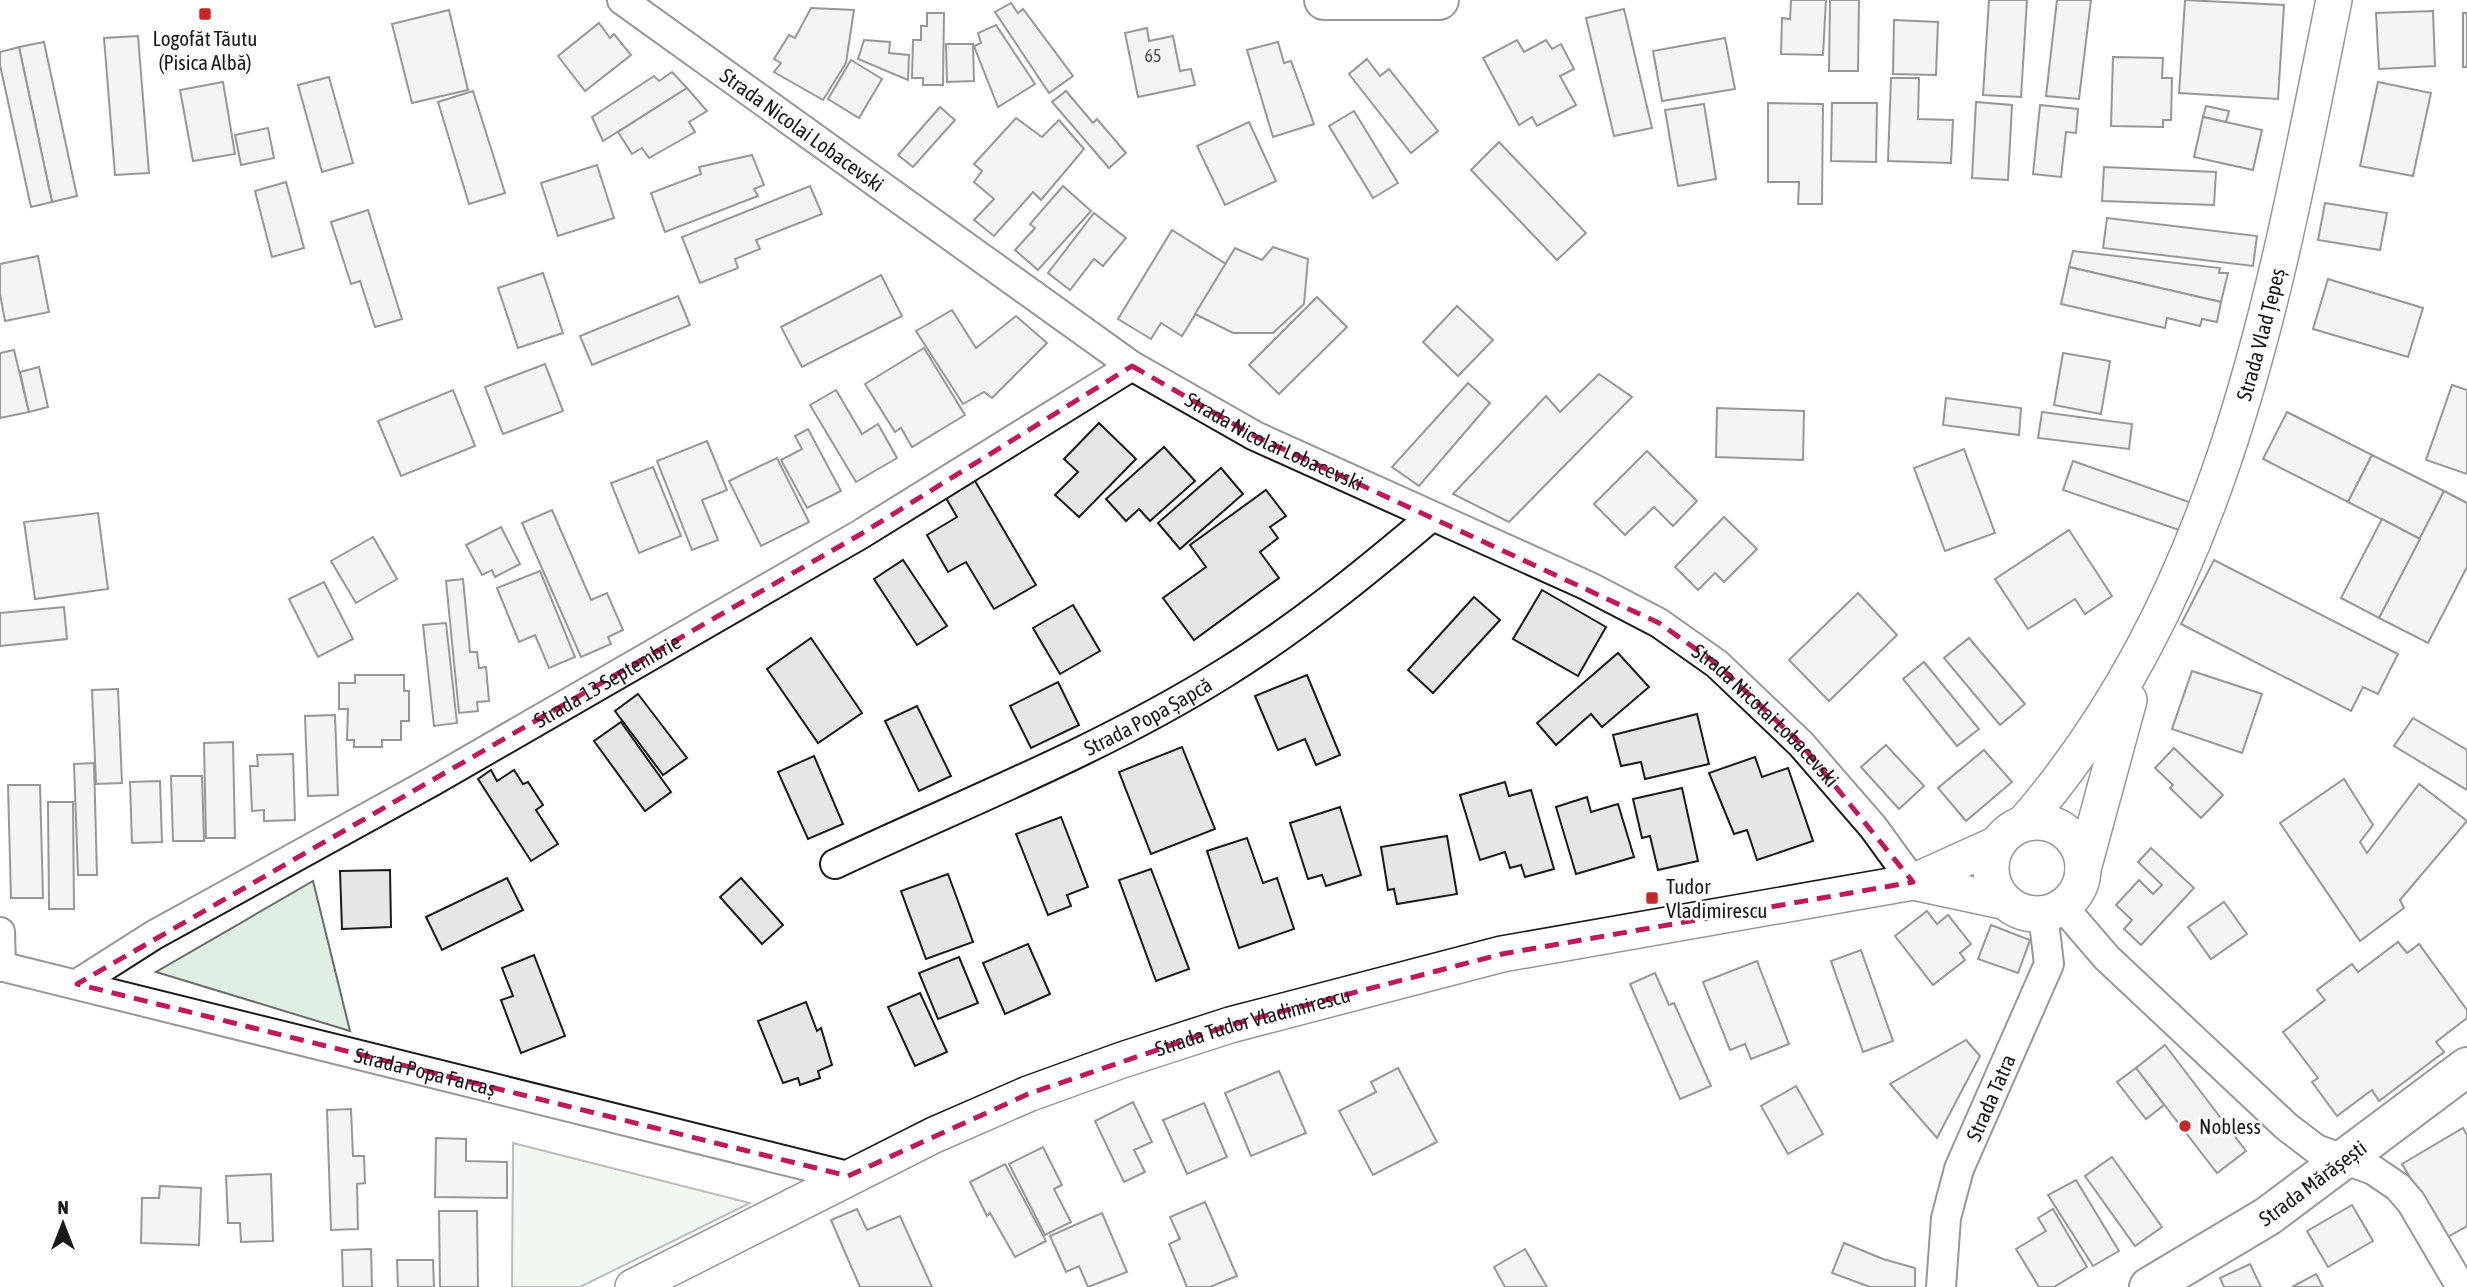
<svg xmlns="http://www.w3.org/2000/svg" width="2467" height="1287" viewBox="0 0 2467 1287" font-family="'Asap Condensed',sans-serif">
  <rect width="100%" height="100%" fill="#fff"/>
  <g fill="#e0efe3" stroke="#6a6a6a" stroke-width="2">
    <path d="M313 881 350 1031 156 972Z"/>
    <path d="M513 1143 750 1203 580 1287H512Z"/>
  </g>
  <g fill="#e6e6e6" stroke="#1a1a1a" stroke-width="2">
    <path d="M1791 0H1826L1823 55 1781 54 1782 18 1790 19Z"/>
    <path d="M1830 0H1859L1858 71H1829Z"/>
    <path d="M1989 0H2027L2021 97 1983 95Z"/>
    <path d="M2057 0H2091L2079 99 2046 96Z"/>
    <path d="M2185 0 2284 5 2278 99 2179 93Z"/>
    <path d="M1011 3 1018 13 1023 9 1073 76 1049 93 995 12Z"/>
    <path d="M811 8 854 10 846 63 823 100 774 72 781 63 774 59 789 35 795 38Z"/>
    <path d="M1624 9 1652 128 1614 136 1586 18Z"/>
    <path d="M449 10 468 90 412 103 392 24Z"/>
    <path d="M2433 11 2435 66 2379 69 2376 13Z"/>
    <path d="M927 13H944L943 85H923V78H912L913 40H921V26H927Z"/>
    <rect x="2463" y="13" width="4" height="54"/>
    <path d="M1894 20 1938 22 1936 75 1893 74Z"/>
    <path d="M599 23 610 38 614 34 631 55 585 91 558 56Z"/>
    <path d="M996 25 1035 84 998 107 974 46 981 43 978 33Z"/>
    <path d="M1147 28 1149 41 1173 36 1180 71 1191 69 1195 85 1138 97 1125 33Z"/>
    <path d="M138 36 149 173 115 175 104 38Z"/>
    <path d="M1725 38 1735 89 1662 101 1653 51Z"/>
    <path d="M864 40 890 42 889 53 909 55 908 80 858 59Z"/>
    <path d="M1517 40 1524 52 1546 40 1552 49 1561 44 1574 69 1560 76 1576 105 1537 126 1532 117 1519 125 1483 58Z"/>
    <path d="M44 42 77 196 52 202 19 47Z"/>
    <path d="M1278 42 1284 63 1291 61 1314 124 1273 137 1247 50Z"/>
    <path d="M946 44H973L974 81 947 82Z"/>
    <path d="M19 47 52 202 31 207 0 65V52Z"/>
    <path d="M2113 57 2163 58 2162 78H2172L2171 120H2163V127L2111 126Z"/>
    <path d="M1367 59 1380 76 1389 69 1438 131 1411 153 1349 74Z"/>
    <path d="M851 60 882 79 859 118 828 99Z"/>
    <path d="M672 72 687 88 603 141 592 117 654 76 659 81Z"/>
    <path d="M329 77 353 163 322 172 298 85Z"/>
    <path d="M1891 78H1919L1918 119 1953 120 1951 163 1888 161Z"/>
    <path d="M223 82 235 154 193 161 180 90Z"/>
    <path d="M2378 82 2431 93 2413 176 2360 166Z"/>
    <path d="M687 88 707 111 689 122 695 132 649 158 642 148 632 154 618 132Z"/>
    <path d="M473 91 505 193 469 204 438 102Z"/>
    <path d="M1066 91 1093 123 1097 119 1126 153 1109 168 1052 102Z"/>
    <path d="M1976 102 2012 105 2008 180 1972 178Z"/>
    <path d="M1768 103 1823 104 1822 204H1798L1799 182H1768Z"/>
    <path d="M1832 103H1877L1876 162 1831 161Z"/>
    <path d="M1704 104 1716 179 1678 186 1665 110Z"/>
    <path d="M2040 105 2078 109 2076 133 2066 132 2061 177 2033 174Z"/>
    <path d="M2206 106 2229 111 2226 122 2203 117Z"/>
    <path d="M940 107 955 120 913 167 898 155Z"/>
    <path d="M1354 111 1398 183 1373 198 1329 126Z"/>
    <path d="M2203 117 2262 130 2253 170 2194 157Z"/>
    <path d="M1016 118 1042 137 1059 120 1084 149 1041 200 1033 192 994 236 974 220 994 199 974 182 982 171 974 164Z"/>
    <path d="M1249 122 1276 181 1225 205 1197 146Z"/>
    <path d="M268 128 274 158 241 165 235 135Z"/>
    <path d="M1499 142 1586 233 1557 260 1471 170Z"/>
    <path d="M752 155 764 185 754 189 758 196 665 232 651 193 701 174 699 167Z"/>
    <path d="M597 165 614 218 558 236 541 183Z"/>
    <path d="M2104 167 2216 172 2214 205 2102 201Z"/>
    <path d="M286 182 304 248 272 257 255 191Z"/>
    <path d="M810 186 822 214 756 240 760 249 735 259 738 268 700 283 682 237Z"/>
    <path d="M1063 186 1091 211 1038 270 1015 250 1035 228 1030 224Z"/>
    <path d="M2325 203 2387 213 2380 250 2318 240Z"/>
    <path d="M368 210 402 319 375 327 360 281 351 284 331 222Z"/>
    <path d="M1094 213 1126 238 1103 266 1094 259 1070 290 1048 273Z"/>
    <path d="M2107 218 2257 236 2253 266 2103 248Z"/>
    <path d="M1172 230 1226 264 1182 336 1161 323 1151 339 1118 319Z"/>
    <path d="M1273 247 1308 259 1304 304 1273 333H1233L1195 314 1235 248 1262 260Z"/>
    <path d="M2073 251 2220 268 2219 273H2228L2221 302 2069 267Z"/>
    <path d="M38 256 49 312 5 321 0 294V264Z"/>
    <path d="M2069 267 2221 302 2217 322 2202 319 2200 326 2167 318 2165 328 2061 304Z"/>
    <path d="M543 273 563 333 518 348 498 288Z"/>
    <path d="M881 275 902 316 802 367 781 327Z"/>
    <path d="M2328 279 2423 308 2408 357 2313 329Z"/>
    <path d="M678 296 690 325 592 365 580 336Z"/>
    <path d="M1317 297 1347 327 1279 394 1249 365Z"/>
    <path d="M1457 306 1493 340 1458 376 1423 342Z"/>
    <path d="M952 310 976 348 1016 316 1047 343 992 398 984 392 963 404 916 331Z"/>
    <path d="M924 348 965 415 912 447 901 428 895 432 865 384Z"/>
    <path d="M14 350 29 412 0 418V353Z"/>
    <path d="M2063 353 2110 361 2101 414 2054 405Z"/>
    <path d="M545 364 563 411 503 434 485 387Z"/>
    <path d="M39 367 48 407 29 412 20 372Z"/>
    <path d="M1599 374 1632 397 1509 522 1453 494 1546 396 1560 412Z"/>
    <path d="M1468 383 1490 403 1419 486 1392 467Z"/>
    <path d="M2452 385 2467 390V474L2426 460Z"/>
    <path d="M453 390 475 446 401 476 378 421Z"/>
    <path d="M836 390 862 434 878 424 897 458 856 482 810 405Z"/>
    <path d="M1946 398 2021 408 2019 435 1943 425Z"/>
    <path d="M1717 408 1804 411 1803 460 1716 457Z"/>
    <path d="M2042 412 2132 424 2129 449 2038 438Z"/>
    <path d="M2287 412 2372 455 2348 502 2263 459Z"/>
    <path d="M1099 423 1136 459 1079 517 1055 495 1078 472 1064 459Z"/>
    <path d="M808 429 841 491 807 508 781 460 802 449 795 436Z"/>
    <path d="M707 441 727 490 702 500 718 540 692 550 657 461Z"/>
    <path d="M1164 447 1195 481 1150 521 1139 509 1126 521 1106 499Z"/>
    <path d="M1964 449 1995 533 1945 551 1914 468Z"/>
    <path d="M1647 451 1697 501 1673 526 1654 507 1625 535 1594 504Z"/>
    <path d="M2372 455 2444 491 2420 539 2348 502Z"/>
    <path d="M777 458 809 522 761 546 729 481Z"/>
    <path d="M2073 461 2192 503 2182 531 2063 490Z"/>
    <path d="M653 467 681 536 639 553 611 483Z"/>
    <path d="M1221 468 1243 494 1180 549 1158 523Z"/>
    <path d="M975 481 1036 585 994 609 966 562 948 572 927 535 957 517 946 498Z"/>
    <path d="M1266 490 1286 516 1270 527 1278 538 1260 552 1279 578 1194 640 1163 598 1206 567 1190 545Z"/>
    <path d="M2444 491 2467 503V567L2428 643 2379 618Z"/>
    <path d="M552 510 591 600 607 593 623 630 608 637 611 644 581 657 522 523Z"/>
    <path d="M98 513 108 589 35 599 24 522Z"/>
    <path d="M1724 517 1757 549 1724 582 1715 573 1698 590 1675 567Z"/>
    <path d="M2382 519 2420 539 2379 618 2341 598Z"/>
    <path d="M501 527 520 564 495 577 492 570 482 575 466 545Z"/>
    <path d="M2069 530 2112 596 2085 614 2075 599 2028 629 1995 579Z"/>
    <path d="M373 537 397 579 356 603 331 561Z"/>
    <path d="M903 560 947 626 917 645 874 579Z"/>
    <path d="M2214 560 2398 654 2378 694 2363 687 2351 711 2181 624Z"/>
    <path d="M540 571 575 657 549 668 535 635 519 642 497 588Z"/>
    <path d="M463 579 470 652H477L479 668 486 667 489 701 477 702 478 711 459 713 446 581Z"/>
    <path d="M324 582 353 639 318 657 289 599Z"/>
    <path d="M1542 590 1606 627 1578 676 1513 639Z"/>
    <path d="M1858 593 1897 635 1829 701 1789 660Z"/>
    <path d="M1474 597 1500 620 1433 693 1408 670Z"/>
    <path d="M1073 605 1100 651 1060 674 1033 628Z"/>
    <path d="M64 607 67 639 0 646V613Z"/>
    <path d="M446 623 457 723 434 726 423 625Z"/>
    <path d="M811 638 862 713 818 743 767 669Z"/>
    <path d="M1969 638 2025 704 2000 725 1944 658Z"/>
    <path d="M1618 653 1649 687 1602 727 1591 714 1556 745 1537 723Z"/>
    <path d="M1924 662 1979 729 1957 746 1903 679Z"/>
    <path d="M2192 671 2262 694 2242 753 2172 729Z"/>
    <path d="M355 675H404V691H409V721H401V740H382V747H354V740H347L348 709H339V683H355Z"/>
    <path d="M1307 675 1340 755 1316 765 1305 739 1278 750 1255 696Z"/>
    <path d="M1058 682 1079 725 1031 748 1010 706Z"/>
    <path d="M118 689 122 783 96 784 92 690Z"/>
    <path d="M638 694 687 758 663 775 615 711Z"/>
    <path d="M917 706 951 776 919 791 885 721Z"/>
    <path d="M1697 714 1709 764 1645 779 1641 762 1621 766 1613 735Z"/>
    <path d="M335 715 338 795 308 796 305 716Z"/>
    <path d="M2413 718 2467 750V790L2394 746Z"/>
    <path d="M621 722 671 792 645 811 594 741Z"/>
    <path d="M233 742 235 838H206L204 743Z"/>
    <path d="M1886 745 1924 786 1899 809 1861 767Z"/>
    <path d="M1182 747 1215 829 1151 854 1119 772Z"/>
    <path d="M2174 748 2223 795 2201 818 2170 788 2173 785 2155 768Z"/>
    <path d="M1984 750 2012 782 1966 821 1938 788Z"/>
    <path d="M293 754 295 820 264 821V810L252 811 250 766H258L257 755Z"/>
    <path d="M814 756 843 824 808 839 778 772Z"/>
    <path d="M1755 757 1762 777 1788 768 1813 841 1757 860 1747 830 1734 834 1709 773Z"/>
    <path d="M94 763 97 875H78L74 764Z"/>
    <path d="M491 770 497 781 514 770 523 784 528 782 543 805 536 810 558 844 531 861 478 779Z"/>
    <path d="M171 776H202L204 841H173Z"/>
    <path d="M2344 779 2373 825 2360 842 2367 853 2419 784 2467 821 2400 900 2404 908 2360 941 2280 823Z"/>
    <path d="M160 781 162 842 132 843 130 782Z"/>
    <path d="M1505 782 1509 796 1531 790 1554 869 1525 877 1521 865 1510 868 1505 852 1480 860 1460 795Z"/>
    <path d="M8 785H40L43 898H11Z"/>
    <path d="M1682 788 1698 861 1658 870 1650 836 1642 838 1633 799Z"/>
    <path d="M1587 797 1591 812 1618 804 1634 857 1576 874 1556 807Z"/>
    <path d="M48 802H73L74 909H49Z"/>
    <path d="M1340 807 1361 875 1326 886 1322 875 1308 879 1290 823Z"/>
    <path d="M1061 817 1088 887 1067 895 1071 906 1048 915 1016 834Z"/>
    <path d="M1447 836 1457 894 1397 904 1394 889 1388 890 1381 847Z"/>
    <path d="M1247 838 1263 883 1277 878 1294 929 1239 948 1207 851Z"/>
    <path d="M2151 848 2194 888 2141 945 2124 929 2132 920 2116 905 2139 880 2153 894 2162 885 2138 862Z"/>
    <path d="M1151 869 1189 969 1156 981 1119 880Z"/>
    <path d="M390 870 391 927 342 929 340 871Z"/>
    <path d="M948 874 973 942 926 959 901 891Z"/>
    <path d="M507 878 523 910 442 950 426 917Z"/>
    <path d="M741 878 783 925 762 944 720 897Z"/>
    <path d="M2224 902 2247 934 2211 959 2188 927Z"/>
    <path d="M1927 911 1937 924 1948 915 1971 944 1960 953 1965 960 1933 985 1895 936Z"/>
    <path d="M1991 925 2030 940 2018 973 1978 959Z"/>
    <path d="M2398 942 2407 953 2419 944 2467 1010V1018L2436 1042 2444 1052 2379 1101 2372 1090 2337 1116 2312 1082 2318 1078 2283 1032 2325 1000 2317 990 2352 964 2358 972Z"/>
    <path d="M1028 944 1050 994 1005 1014 983 963Z"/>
    <path d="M1861 950 1893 1041 1863 1052 1831 961Z"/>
    <path d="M534 955 565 1036 521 1053 501 1000 513 996 502 968Z"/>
    <path d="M959 957 978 1003 938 1019 919 973Z"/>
    <path d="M1757 961 1789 1044 1751 1059 1745 1044 1730 1050 1703 982Z"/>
    <path d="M1655 973 1669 1005 1674 1003 1711 1086 1680 1099 1630 984Z"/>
    <path d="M920 993 947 1052 915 1066 888 1007Z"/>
    <path d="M806 1002 817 1031 821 1028 832 1065 818 1071 820 1078 800 1085 798 1078 783 1083 758 1021Z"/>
    <path d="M1966 1040 1980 1056 1937 1138 1890 1084Z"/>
    <path d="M2165 1045 2246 1151 2217 1173 2136 1068Z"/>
    <path d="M1398 1068 1437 1142 1373 1175 1339 1111 1376 1092 1371 1082Z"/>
    <path d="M2136 1068 2164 1105 2146 1119 2117 1082Z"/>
    <path d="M1279 1071 1306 1133 1251 1156 1225 1093Z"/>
    <path d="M1796 1086 1823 1134 1788 1154 1761 1106Z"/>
    <path d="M1133 1102 1152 1142 1134 1150 1145 1172 1124 1182 1095 1121Z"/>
    <path d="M1204 1103 1227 1157 1187 1174 1163 1120Z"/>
    <path d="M351 1109 353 1156H364L365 1183 357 1184 358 1229 331 1230 327 1110Z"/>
    <path d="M2463 1128 2467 1135V1226L2446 1238 2402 1164Z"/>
    <path d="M436 1138 466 1139V1161L507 1162V1198L435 1197Z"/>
    <path d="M1043 1147 1062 1185 1054 1189 1071 1222 1045 1235 1009 1164Z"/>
    <path d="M2112 1157 2162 1227 2135 1246 2085 1176Z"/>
    <path d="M1005 1164 1046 1241 1015 1257 990 1213 987 1216 970 1182Z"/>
    <path d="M271 1174 273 1241 241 1242 240 1223H228L226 1176Z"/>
    <path d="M2076 1180 2119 1251 2093 1266 2048 1195Z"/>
    <path d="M160 1186 201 1188 199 1245 141 1243 142 1198H159Z"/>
    <path d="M1205 1202 1237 1276 1210 1287H1187L1169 1244 1180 1239 1170 1217Z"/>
    <path d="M2352 1205 2373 1241 2328 1267 2307 1231Z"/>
    <path d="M857 1209 867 1230 900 1216 932 1287H860L831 1220Z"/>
    <path d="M2053 1209 2087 1267 2054 1287H2039L2016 1249 2046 1231 2038 1218Z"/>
    <path d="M439 1211H477L478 1287H440Z"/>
    <path d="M1102 1213 1127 1272 1088 1287 1079 1266 1066 1272 1050 1236Z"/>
    <path d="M1844 1243 1883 1259 1915 1268V1287H1870L1832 1273Z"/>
    <path d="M371 1249 372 1287H343L342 1250Z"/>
    <path d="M1525 1249 1547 1287H1505L1494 1267Z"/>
    <path d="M397 1260H433L434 1287H398Z"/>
    <path d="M2250 1264 2261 1287H2224L2220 1278Z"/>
    <path d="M2316 1274 2323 1287H2292Z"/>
  </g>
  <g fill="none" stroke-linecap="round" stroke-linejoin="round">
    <defs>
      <g id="minor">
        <path id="s1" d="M622 0 1132 366 1255 436 1588 586 1659 623 1717 664 1801 744 1873 827 1913 882"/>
        <path id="s2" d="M835 864C965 803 1101 750 1223 674 1296 629 1365 573 1431 517"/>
        <path d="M2063 907 2107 958 2287 1127 2316 1149 2373 1170 2398 1187 2411 1202 2461 1287"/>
        <path d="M0 932 1 967"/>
        <path id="s3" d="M0 966 848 1176"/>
        <path id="s4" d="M77 984 154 935 433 781 861 534 1132 366"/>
        <path id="s5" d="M1941 1287 1946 1218 1959 1169 2049 964 2043 914"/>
      </g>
      <g id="tertiary">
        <circle cx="2037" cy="868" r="46"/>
        <path id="s6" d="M2024 823C2225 591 2275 291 2334 0"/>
        <path d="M2083 869 2129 700"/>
        <path d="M1913 882 2006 902"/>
        <path id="s7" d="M633 1287 934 1135 1028 1094 1122 1060 1230 1025 1502 954 1913 882 1997 844"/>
      </g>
      <g id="secondary">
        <path d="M1324 0H1439"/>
        <path id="s8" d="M2149 1287 2268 1216 2467 1067"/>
      </g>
    </defs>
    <use href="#minor" stroke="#1a1a1a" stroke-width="32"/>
    <use href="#tertiary" stroke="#1a1a1a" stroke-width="38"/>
    <use href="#secondary" stroke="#1a1a1a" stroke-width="42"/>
    <use href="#minor" stroke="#fff" stroke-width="28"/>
    <use href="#tertiary" stroke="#fff" stroke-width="35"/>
    <use href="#secondary" stroke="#fff" stroke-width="38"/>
  </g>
  <path d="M0 0H2467V1287H0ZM1132 366 1255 436 1659 623 1717 664 1801 744 1913 882 1502 954 1230 1025 1028 1094 848 1176 77 984 861 534Z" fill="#fff" fill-opacity=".55" fill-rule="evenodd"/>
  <path fill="none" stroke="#c2185b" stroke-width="5" stroke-dasharray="14 9" stroke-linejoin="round" d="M1132 366 1255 436 1659 623 1717 664 1801 744 1913 882 1502 954 1230 1025 1028 1094 848 1176 77 984 861 534Z"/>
  <g fill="#c62828" stroke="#fff" stroke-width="2.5">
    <rect x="198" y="7" width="14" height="14" rx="3.5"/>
    <rect x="1645" y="891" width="14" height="14" rx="3.5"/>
    <circle cx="2185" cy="1126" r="7"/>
  </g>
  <g text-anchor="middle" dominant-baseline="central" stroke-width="5" stroke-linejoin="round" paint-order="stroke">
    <g font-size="18" fill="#4d4d4d">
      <text x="1153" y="55">65</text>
    </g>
    <g font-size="21" fill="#1a1a1a" stroke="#fff" text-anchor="start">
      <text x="205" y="38" text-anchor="middle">Logofăt Tăutu<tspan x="205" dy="24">(Pisica Albă)</tspan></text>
      <text x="1666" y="886">Tudor<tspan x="1666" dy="24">Vladimirescu</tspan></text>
      <text x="2199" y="1126">Nobless</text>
    </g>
    <g font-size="21" fill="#1a1a1a" stroke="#fff">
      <text stroke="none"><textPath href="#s1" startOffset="222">Strada Nicolai Lobacevski</textPath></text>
      <text stroke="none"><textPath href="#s6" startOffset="548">Strada Vlad Țepeș</textPath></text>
      <text stroke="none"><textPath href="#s1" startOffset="789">Strada Nicolai Lobacevski</textPath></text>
      <text stroke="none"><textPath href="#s4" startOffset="611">Strada 13 Septembrie</textPath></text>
      <text stroke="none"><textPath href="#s2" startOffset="346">Strada Popa Șapcă</textPath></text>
      <text stroke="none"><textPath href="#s1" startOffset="1356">Strada Nicolai Lobacevski</textPath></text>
      <text stroke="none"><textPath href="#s7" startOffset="676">Strada Tudor Vladimirescu</textPath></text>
      <text stroke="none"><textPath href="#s3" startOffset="438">Strada Popa Farcaș</textPath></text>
      <text stroke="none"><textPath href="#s5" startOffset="198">Strada Tatra</textPath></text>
      <text stroke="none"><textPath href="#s8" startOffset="194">Strada Mărășești</textPath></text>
    </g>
  </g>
  <g transform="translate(63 1224)" stroke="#ffffff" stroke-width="5" paint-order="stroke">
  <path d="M0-5L12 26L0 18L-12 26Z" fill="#1a1a1a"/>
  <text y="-10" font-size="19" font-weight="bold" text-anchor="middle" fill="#1a1a1a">N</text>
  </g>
</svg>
